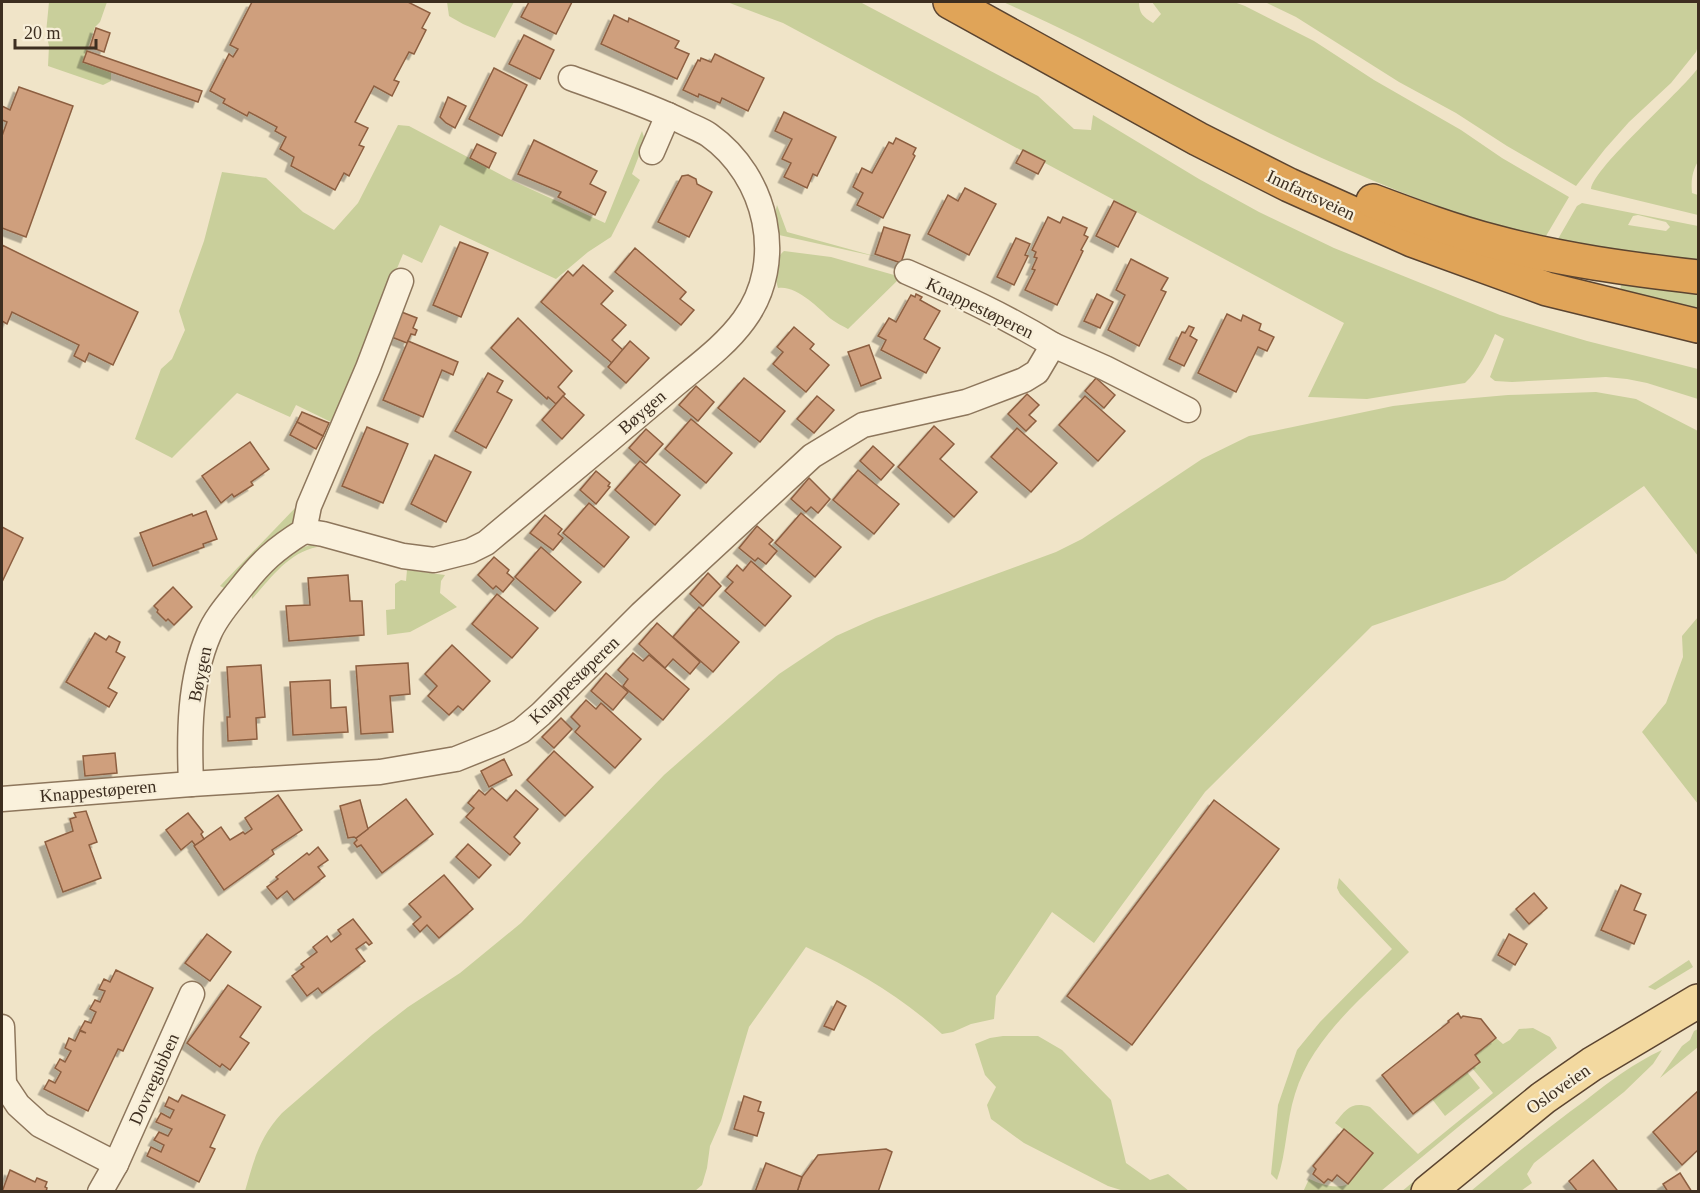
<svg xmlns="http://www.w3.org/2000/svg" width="1700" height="1193" viewBox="0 0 1700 1193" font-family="'Times New Roman',serif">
  <defs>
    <filter id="shadow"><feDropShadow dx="-5.5" dy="5.5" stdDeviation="0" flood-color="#0004"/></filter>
  </defs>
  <rect width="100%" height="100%" fill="#f0e4c8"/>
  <g fill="#c9cf9b" fill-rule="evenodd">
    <path d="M49 2H107L100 22 95 27 83 62 111 72V81L103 85 48 66 49 46 46 33Z"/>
    <path d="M447 2H514L495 38 463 24 449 16Z"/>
    <path d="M727 2H860L1038 96 1074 129 1091 130 1093 115 1199 179 1259 212 1334 248 1500 315 1587 341 1698 369V399L1647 383 1627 379 1606 377 1512 382 1495 381 1490 377 1504 339 1495 334C1487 352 1479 370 1465 383L1367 399 1308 397 1344 323 783 23Z"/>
    <path d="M1003 2H1139C1139 13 1143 17 1153 23L1161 14 1152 2H1234L1245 6 1314 41 1374 80 1461 130 1502 158 1569 197 1546 236C1524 231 1501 227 1479 220 1312 167 1162 73 1003 2Z"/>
    <path d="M1265 2H1698V46L1696 52 1671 83 1629 122 1605 149 1576 186 1507 146 1456 113 1399 82 1296 17Z"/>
    <path d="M1698 68V161C1692 173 1691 179 1692 193L1698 195V215L1591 189C1594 167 1680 93 1698 68Z"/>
    <path d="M398 125 409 126 513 181 605 223 642 131 645 140 632 174 640 180 611 237 588 252 556 279 440 225 422 263 403 254 381 307 339 421 331 422 296 405 290 417 237 393 172 458 135 439 161 369 172 359 185 330 179 311 204 241 222 172 266 178 303 212 334 230 358 203Z"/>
    <path d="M1582 203 1698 226V264L1600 249 1596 246 1558 239 1577 206ZM1638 215 1666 222 1670 227 1666 231 1628 225 1633 216Z"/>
    <path d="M777 205 787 232 878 257 779 235 773 221Z"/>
    <path d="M784 251 831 257 901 277 848 329C843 326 836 323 831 319 818 308 797 285 778 288 774 276 774 259 784 251Z"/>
    <path d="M1625 283 1698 287V312L1620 291 1621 285Z"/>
    <path d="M1596 392 1636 399 1698 431V556L1644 486 1505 580 1372 626 1205 792 1094 943 1052 912 996 996 994 1019 971 1024 953 1032 942 1034C902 997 856 970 806 947L749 1027 721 1121 710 1146 707 1168 702 1185 695 1191H245C254 1160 259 1138 282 1113L372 1035 408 1007 460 973 521 923 664 775 779 674 836 636 876 618 1056 552 1082 539 1202 459 1249 436 1393 406 1428 402 1508 395Z"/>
    <path d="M298 505 299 525 226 589 220 586Z"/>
    <path d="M311 545 317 547C288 553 271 578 252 599L251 590C264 573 290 549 311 545Z"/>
    <path d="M407 570 445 575 441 581 440 593 457 607 410 632 387 635 386 610 395 609V584L401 580 406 581Z"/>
    <path d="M1698 617V804L1642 732 1666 703 1683 657 1682 636Z"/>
    <path d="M1339 878 1409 952C1367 994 1313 1035 1295 1094 1286 1122 1287 1152 1277 1180L1271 1174 1278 1105 1297 1050 1320 1022 1392 949 1340 894 1337 888Z"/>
    <path d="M1689 960 1693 967 1655 990 1648 987Z"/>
    <path d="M1533 1028 1550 1037 1557 1048 1463 1123 1381 1191 1303 1192 1309 1179C1321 1184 1335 1190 1348 1184L1373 1153 1335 1123C1346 1109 1352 1101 1370 1107L1418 1154 1493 1093 1472 1068 1480 1062 1475 1055 1496 1038 1503 1044 1510 1040 1519 1029Z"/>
    <path d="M1698 1029V1047L1660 1078 1682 1046 1690 1040 1694 1031Z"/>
    <path d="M1003 1036H1038L1062 1050 1111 1100 1126 1163 1150 1180 1168 1174 1189 1191H1124L1108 1186 1024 1143 991 1119 987 1105 996 1087 985 1075 975 1044 990 1038Z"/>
    <path d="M1662 1050 1653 1064 1624 1092 1534 1163 1527 1174 1532 1183 1521 1191H1471C1508 1160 1546 1129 1586 1100 1610 1081 1634 1063 1662 1050Z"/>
    <path d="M1565 1061 1566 1064 1410 1191 1401 1192 1510 1101Z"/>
    <path d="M1467 1072 1480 1088 1445 1116 1432 1099Z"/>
  </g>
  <g fill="#cf9f7d" stroke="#8d5f41" stroke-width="1.5" filter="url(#shadow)">
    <path d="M252 2H408L430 13 422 28 426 30 414 54 409 52 394 80 399 82 392 96 374 86 355 122 368 128 359 145 364 147 349 176 344 173 335 190 291 166 294 157 280 149 286 137 275 131 277 127 249 112 247 116 223 103 225 99 210 91 229 54 233 57 238 49 230 45Z"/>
    <path d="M529 2H572L556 34 521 17Z"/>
    <path d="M614 15 628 22 629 18 679 41 675 48 689 54 677 79 601 44Z"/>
    <path d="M96 28 110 33 104 52 90 47Z"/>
    <path d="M524 35 554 50 540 79 509 64Z"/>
    <path d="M87 51 202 91 198 102 83 62Z"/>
    <path d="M715 54 764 78 748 111 722 98 720 103 699 94 698 97 683 90 698 60 700 61 701 58 711 62Z"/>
    <path d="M494 68 527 85 502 136 469 119Z"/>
    <path d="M19 87 73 106 26 237 2 228V136L7 122 2 120V106L10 110Z"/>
    <path d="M448 97 466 106 455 128 446 123 440 117Z"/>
    <path d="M784 112 836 137 817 176 813 174 807 188 784 177 791 163 782 159 792 139 775 131Z"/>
    <path d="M896 138 916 148 913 154 915 156 883 218 857 205 863 193 853 187 862 168 872 173 889 142 893 144Z"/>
    <path d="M534 140 597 171 590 184 606 192 595 215 558 197 561 192 518 174Z"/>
    <path d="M477 144 496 153 489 168 470 158Z"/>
    <path d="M1023 150 1045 161 1038 174 1016 163Z"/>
    <path d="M688 175 696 179 697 184 712 192 689 237 658 222 682 176Z"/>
    <path d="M965 188 996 204 969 255 928 234 948 195 958 201Z"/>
    <path d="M1114 201 1136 212 1118 247 1096 236Z"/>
    <path d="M1048 217 1060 223 1063 217 1087 228 1084 235 1088 237 1081 250 1083 251 1057 305 1025 290 1035 270 1032 269 1037 258 1034 257 1036 252 1032 250Z"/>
    <path d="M884 227 910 235 901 263 875 254Z"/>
    <path d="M1016 238 1030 244 1025 255 1028 256 1014 285 997 277Z"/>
    <path d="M460 242 488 253 461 317 433 305Z"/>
    <path d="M2 245 138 312 113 365 89 353 85 362 74 356 79 345 12 312 7 324 2 321Z"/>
    <path d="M635 248 686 292 680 299 694 310 681 325 615 272Z"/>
    <path d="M1131 259 1168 278 1161 290 1166 292 1139 346 1108 330 1125 295 1116 290Z"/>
    <path d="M583 265 613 291 601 304 626 325 612 340 623 350 612 363 541 302 568 271 573 276Z"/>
    <path d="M916 294 922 297 920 300 940 311 924 339 940 348 926 373 881 350 886 340 878 336 889 318 896 322 911 295 915 297Z"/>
    <path d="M1097 294 1113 302 1100 328 1084 321Z"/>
    <path d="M399 311 417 318 413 328 417 330 415 335 411 334 407 343 389 336Z"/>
    <path d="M1227 314 1241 321 1243 315 1261 324 1259 330 1274 337 1267 351 1258 347 1236 392 1198 373Z"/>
    <path d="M518 318 572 371 558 387 565 394 556 404 548 397 547 399 491 348Z"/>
    <path d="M1189 326 1194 328 1190 336 1197 340 1184 366 1169 359 1182 332 1185 333Z"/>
    <path d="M794 327 814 344 810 349 829 365 806 392 773 364 783 352 777 347Z"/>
    <path d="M408 341 458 362 453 375 442 370 423 417 383 400Z"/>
    <path d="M630 341 649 358 626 383 608 367Z"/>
    <path d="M869 345 881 378 861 386 848 352Z"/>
    <path d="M488 373 503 381 497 392 512 400 486 448 455 431Z"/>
    <path d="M744 378 785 411 760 442 718 408Z"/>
    <path d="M1096 378 1115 395 1104 408 1085 391Z"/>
    <path d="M696 386 714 402 698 421 679 405Z"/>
    <path d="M1027 394 1039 405 1029 415 1036 421 1026 431 1008 414Z"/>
    <path d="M563 396 584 415 562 439 542 420Z"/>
    <path d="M817 396 834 410 814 433 797 419Z"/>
    <path d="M1085 396 1125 431 1098 461 1059 425Z"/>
    <path d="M302 412 329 423 323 436 297 422Z"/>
    <path d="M691 419 732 453 706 483 665 449Z"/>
    <path d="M297 422 323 436 316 449 290 435Z"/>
    <path d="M934 426 954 444 940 459 977 492 954 517 898 467Z"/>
    <path d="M367 427 408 444 383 503 342 486Z"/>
    <path d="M1017 428 1057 463 1031 492 991 457Z"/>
    <path d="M646 429 663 444 646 463 629 448Z"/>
    <path d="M250 442 269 469 251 482 253 485 234 497 232 494 221 503 202 476Z"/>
    <path d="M873 446 894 465 881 480 860 461Z"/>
    <path d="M435 455 471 472 446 522 411 504Z"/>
    <path d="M640 461 680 495 655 525 615 490Z"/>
    <path d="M858 470 899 504 874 534 833 500Z"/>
    <path d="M596 471 610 483 608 486 610 487 596 504 580 490Z"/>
    <path d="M809 478 830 499 818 513 811 507 806 512 791 499Z"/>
    <path d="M589 503 629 537 604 567 563 533Z"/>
    <path d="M206 511 217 539 203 544 204 547 153 566 140 533 192 514 193 516Z"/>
    <path d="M801 513 841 547 815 577 775 543Z"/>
    <path d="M545 515 562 529 558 534 563 538 553 550 530 533Z"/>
    <path d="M757 526 773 540 769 544 777 551 766 564 758 558 755 561 739 548Z"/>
    <path d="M2 527 23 538 2 582Z"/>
    <path d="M541 547 581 582 555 611 515 577Z"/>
    <path d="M494 557 509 570 507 573 514 579 503 592 496 586 493 589 478 575Z"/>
    <path d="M751 561 791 596 765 626 725 591 733 582 727 577 737 565 743 571Z"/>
    <path d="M708 573 721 586 703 606 690 594Z"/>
    <path d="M348 575 350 601H362L364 635 289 641 286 606 310 605 308 578Z"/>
    <path d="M173 587 192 607 174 625 168 619 166 621 157 612 158 610 154 606Z"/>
    <path d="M497 594 538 628 512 658 472 624Z"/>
    <path d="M699 607 739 642 713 672 673 637Z"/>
    <path d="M657 623 700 662 690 674 673 659 665 668 639 644Z"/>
    <path d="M95 633 106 640 109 636 120 642 116 652 125 657 108 688 117 693 109 707 66 682Z"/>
    <path d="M452 645 490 681 463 710 458 706 449 715 428 696 437 686 425 674Z"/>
    <path d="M633 653 643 661 649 655 689 689 663 720 623 686 628 679 618 670Z"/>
    <path d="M408 663 410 694 390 696 393 732 361 734 356 666Z"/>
    <path d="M261 665 265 717 256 718 257 739 228 741 227 717H230L227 667Z"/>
    <path d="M606 673 628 692 613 710 591 691Z"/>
    <path d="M330 680 331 708 346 707 348 732 293 735 290 682Z"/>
    <path d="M586 700 596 709 601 703 641 739 615 768 575 732 580 726 571 717Z"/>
    <path d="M561 718 572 729 554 748 542 737Z"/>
    <path d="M554 751 593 787 565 816 527 780Z"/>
    <path d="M115 753 117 773 85 776 83 756Z"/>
    <path d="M504 759 512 775 489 787 481 771Z"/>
    <path d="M492 788 507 801 516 790 538 809 514 837 520 843 510 855 466 817 474 808 468 803 479 790 485 795Z"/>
    <path d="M278 795 302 830 272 850 274 854 224 890 194 846 221 827 230 840 243 832 245 834 252 829 245 818Z"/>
    <path d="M406 799 433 834 382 873 361 845 357 847 354 843 357 840 356 838Z"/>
    <path d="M360 800 368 829 356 838 354 837 348 838 340 806Z"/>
    <path d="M1214 800 1279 849 1132 1045 1067 996Z"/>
    <path d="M86 811 97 842 89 845 101 878 63 892 45 842 73 831 70 819 76 817 74 813Z"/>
    <path d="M188 813 203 832 201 834 204 839 195 845 192 841 181 850 166 830Z"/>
    <path d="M468 844 491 865 479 878 456 857Z"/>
    <path d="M318 847 328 860 318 867 325 876 294 900 287 891 277 899 267 887 278 879 276 877 307 853 309 855Z"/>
    <path d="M444 875 473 909 439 938 427 925 420 932 413 924 421 917 409 904Z"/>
    <path d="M1621 885 1641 894 1634 910 1646 915 1634 944 1601 930Z"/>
    <path d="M1534 893 1547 908 1529 924 1516 909Z"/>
    <path d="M353 919 372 943 369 945 366 942 356 949 365 961 322 993 318 988 307 996 292 976 304 967 301 964 317 952 313 947 327 936 331 942 341 934 338 930Z"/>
    <path d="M207 934 231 952 210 981 185 963Z"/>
    <path d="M1509 934 1527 944 1515 965 1498 955Z"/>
    <path d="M116 970 153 988 123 1051 118 1049 88 1111 44 1089 49 1080 55 1083 61 1072 55 1068 60 1059 65 1062 71 1051 65 1048 69 1038 75 1041 80 1031 86 1033 80 1030 85 1021 91 1023 96 1012 90 1009 95 1000 100 1002 105 991 99 989 104 979 110 982Z"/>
    <path d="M228 985 261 1007 240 1037 249 1043 230 1070 222 1064 220 1067 187 1043Z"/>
    <path d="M837 1001 846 1006 834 1030 824 1026Z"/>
    <path d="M1458 1013 1461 1018 1463 1016 1481 1019 1496 1038 1475 1055 1480 1062 1413 1114 1382 1075 1449 1022 1448 1021Z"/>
    <path d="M1698 1091V1150L1682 1165 1653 1132Z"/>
    <path d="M182 1095 225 1115 210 1147 215 1149 199 1182 147 1156 151 1147 161 1152 164 1145 154 1140 159 1132 168 1136 172 1129 156 1122 161 1113 170 1118 174 1110 165 1106 169 1097 178 1102Z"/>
    <path d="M744 1096 761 1102 758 1111 764 1113 757 1136 734 1129Z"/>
    <path d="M1344 1129 1373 1153 1348 1184 1337 1175 1332 1181 1328 1179 1324 1183 1313 1174 1316 1169 1313 1166Z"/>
    <path d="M886 1149 892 1152 878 1192H797L802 1177 818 1155Z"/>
    <path d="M1593 1160 1617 1190V1192H1578L1569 1181Z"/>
    <path d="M766 1163 802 1177 797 1192H755Z"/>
    <path d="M10 1170 35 1182 37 1178 47 1182 45 1187 47 1188 46 1192H2Z"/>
    <path d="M1680 1173 1692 1192H1668L1663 1184Z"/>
  </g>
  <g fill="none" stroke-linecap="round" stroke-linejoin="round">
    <defs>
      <g id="street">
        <path d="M652 152 668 115"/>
        <path d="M907 272C957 294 1006 316 1053 345"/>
        <path d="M304 531 323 534 403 556 434 560 470 551 486 543C546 493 605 444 664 394 691 370 723 349 744 320 787 262 767 176 709 135 702 130 693 127 685 123 649 105 609 92 571 78"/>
        <path d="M191 784C189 735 189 680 209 634 216 617 229 603 240 589 261 562 275 549 304 531L309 506 368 368 401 281"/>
        <path d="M2 799 191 784 380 772 456 759 501 741 521 731 541 714 641 614 812 456 863 425 966 402 1024 380 1037 372 1053 345 1105 368 1188 410"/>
        <path d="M2 1027 4 1084 2 1086"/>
        <path d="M4 1084 18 1105 40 1125 116 1164"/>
        <path d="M100 1192 116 1164 192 994"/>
      </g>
      <path id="primary" d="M1428 1192 1543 1098 1592 1064 1698 1001"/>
      <g id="highway">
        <path d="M950 2 1198 139 1289 185 1412 240 1547 289 1698 326"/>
        <path d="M1373 201C1413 216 1453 231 1495 242 1561 260 1630 269 1698 277"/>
      </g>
    </defs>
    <use href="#street" stroke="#8d765c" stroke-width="27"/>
    <use href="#primary" stroke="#5b4430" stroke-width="36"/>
    <use href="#highway" stroke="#5b4430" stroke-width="36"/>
    <use href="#street" stroke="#faf1dc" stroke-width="24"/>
    <use href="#primary" stroke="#f3d9a0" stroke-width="33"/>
    <use href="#highway" stroke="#e0a458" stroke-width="33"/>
  </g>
  <g text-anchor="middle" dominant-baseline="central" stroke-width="4.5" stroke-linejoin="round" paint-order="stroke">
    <g font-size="18" fill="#3d2e20" stroke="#f7eed8">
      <text transform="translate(1311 195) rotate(25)">Innfartsveien</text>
      <text transform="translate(980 308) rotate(26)">Knappestøperen</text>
      <text transform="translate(642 412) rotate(-41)">Bøygen</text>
      <text transform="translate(200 674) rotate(-78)">Bøygen</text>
      <text transform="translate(574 680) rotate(-44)">Knappestøperen</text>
      <text transform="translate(98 791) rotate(-5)">Knappestøperen</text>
      <text transform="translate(154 1079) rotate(-66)">Dovregubben</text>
      <text transform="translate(1558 1089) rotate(-35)">Osloveien</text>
    </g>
  </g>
  <rect width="1700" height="1193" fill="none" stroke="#3d2e20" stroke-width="6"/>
  <path d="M15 39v9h81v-9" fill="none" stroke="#3d2e20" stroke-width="3"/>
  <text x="24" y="39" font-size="18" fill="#3d2e20" stroke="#f7eed8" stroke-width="4.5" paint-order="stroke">20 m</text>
</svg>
